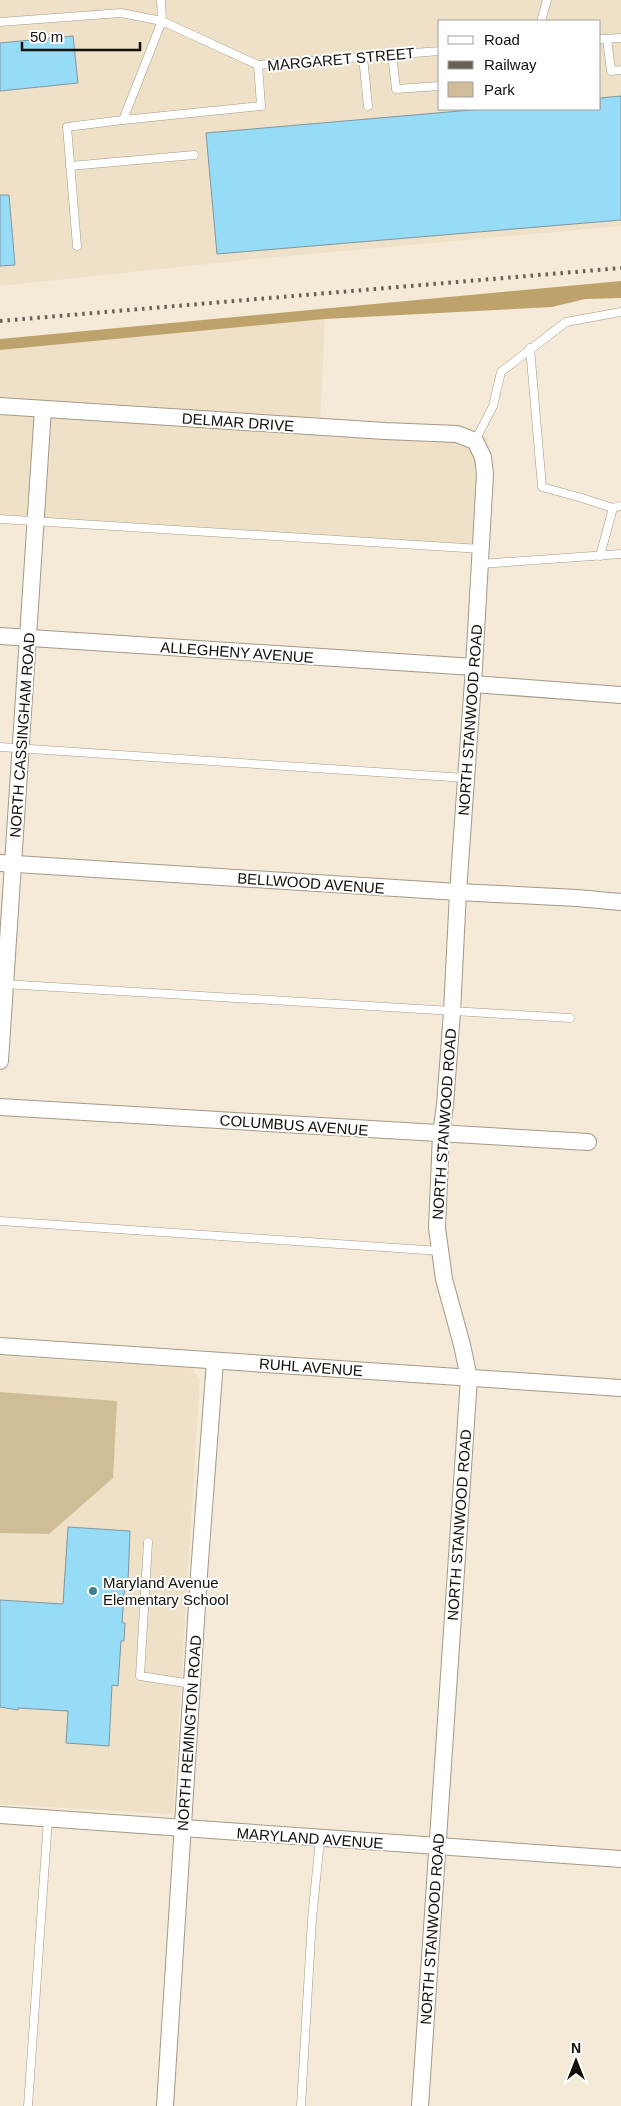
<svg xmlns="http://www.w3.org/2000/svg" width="621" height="2106" viewBox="0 0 621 2106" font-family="Arial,sans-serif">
  <rect width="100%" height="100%" fill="#f4ead7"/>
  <g fill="#efe1c7" fill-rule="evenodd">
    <path d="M0 0H621V226L255 259 0 286ZM440 21H600V109H440Z"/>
    <path d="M325 319 320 425 488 437 483 553 0 521V350Z"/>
    <path d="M0 1356 191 1368 200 1379 173 1812 166 1814 0 1804Z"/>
  </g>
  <path fill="#d0bd98" d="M0 1392 117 1401 113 1478 49 1534 0 1533Z"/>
  <path fill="#bda26c" d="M621 281V298L585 299 552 307 325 319 0 350V339Z"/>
  <g fill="#97dcf6" stroke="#80969e">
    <path d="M73 36 78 83 0 91V43Z"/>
    <path d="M621 96V220L217 254 206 133 483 109H600V98Z"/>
    <path d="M0 195H9L15 265 0 266Z"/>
    <path d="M68 1527 130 1531 128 1582H125L122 1623H125L124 1641H121L118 1686 112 1685 109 1746 66 1743 68 1711 18 1708V1710L0 1707V1600L63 1604Z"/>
  </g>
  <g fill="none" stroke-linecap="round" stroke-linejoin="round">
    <defs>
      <g id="service">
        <path d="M541 21 547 0"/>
        <path d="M0 22 121 13 162 21 258 65 440 51"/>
        <path d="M600 39 621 38"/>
        <path d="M607 39 611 71 621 70"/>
        <path d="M392 54 396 89 440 86"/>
        <path d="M363 57 368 106"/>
        <path d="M123 120 261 106 258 65"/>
        <path d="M70 166 194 155"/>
        <path d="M77 246 67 127 123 120 162 21 161 0"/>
        <path d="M530 348 542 487 582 498 613 508"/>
        <path d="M475 441 493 406 501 372 566 322 621 312"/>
        <path d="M0 519 481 549"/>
        <path d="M600 556 613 508 621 506"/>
        <path d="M480 564 621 554"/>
        <path d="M0 747 466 778"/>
        <path d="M4 984 570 1018"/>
        <path d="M0 1221 440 1251"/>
        <path d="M148 1542 140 1676 192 1684"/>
        <path d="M28 2106 48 1819"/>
        <path d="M301 2106 312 1919 320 1839"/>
      </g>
      <g id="minor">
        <path d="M0 406 385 431 457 434 475 441 483 457 485 474 474 667 458 892 452 1012 445 1105 441 1134 437 1228 444 1279 462 1345 469 1378 420 2106"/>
        <path d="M0 636 474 667"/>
        <path d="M473 684 621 695"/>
        <path d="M0 863 458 892 577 898 621 902"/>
        <path d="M0 1061 43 409"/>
        <path d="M0 1107 588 1142"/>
        <path d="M0 1346 621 1388"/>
        <path d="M0 1815 621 1859"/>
        <path d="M165 2106 199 1574 215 1361"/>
      </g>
    </defs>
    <use href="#service" stroke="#a29987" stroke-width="9"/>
    <use href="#minor" stroke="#a29987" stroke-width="18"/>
    <use href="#service" stroke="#fff" stroke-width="8"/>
    <use href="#minor" stroke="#fff" stroke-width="16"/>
    <path stroke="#666055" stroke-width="4" stroke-dasharray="2.5 5" stroke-linecap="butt" d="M0 321 621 268"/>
  </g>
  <circle fill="#417e94" stroke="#fff" stroke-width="2" cx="93" cy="1591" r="5"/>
  <g text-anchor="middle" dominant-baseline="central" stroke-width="4" stroke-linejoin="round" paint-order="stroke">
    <g font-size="15" fill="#130f09" stroke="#fff">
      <text transform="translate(341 59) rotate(-5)">MARGARET STREET</text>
      <text transform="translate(238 422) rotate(4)">DELMAR DRIVE</text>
      <text transform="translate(237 652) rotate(4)">ALLEGHENY AVENUE</text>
      <text transform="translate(470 720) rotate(-86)">NORTH STANWOOD ROAD</text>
      <text transform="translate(22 735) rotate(-86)">NORTH CASSINGHAM ROAD</text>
      <text transform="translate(311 883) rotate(4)">BELLWOOD AVENUE</text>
      <text transform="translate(444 1124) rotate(-86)">NORTH STANWOOD ROAD</text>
      <text transform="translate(294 1125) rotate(4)">COLUMBUS AVENUE</text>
      <text transform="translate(311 1367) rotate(4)">RUHL AVENUE</text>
      <text transform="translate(459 1525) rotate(-86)">NORTH STANWOOD ROAD</text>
      <text transform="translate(189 1733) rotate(-86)">NORTH REMINGTON ROAD</text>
      <text transform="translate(310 1838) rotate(4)">MARYLAND AVENUE</text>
      <text transform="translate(432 1929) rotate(-86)">NORTH STANWOOD ROAD</text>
    </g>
    <g font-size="15" fill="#130f09" stroke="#fff" text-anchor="start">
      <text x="103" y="1582">Maryland Avenue<tspan x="103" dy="17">Elementary School</tspan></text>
    </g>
  </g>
  <rect x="438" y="20" width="162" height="90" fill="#ffffff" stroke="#a19f9d"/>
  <rect x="448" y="36" width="25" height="8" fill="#ffffff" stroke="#a19f9d"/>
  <text x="484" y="45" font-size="15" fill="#130f09">Road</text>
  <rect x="448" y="61" width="25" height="8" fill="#666055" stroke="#a19f9d"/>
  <text x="484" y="70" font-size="15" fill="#130f09">Railway</text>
  <rect x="448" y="82" width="25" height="15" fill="#d0bd98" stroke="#a19f9d"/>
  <text x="484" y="95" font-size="15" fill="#130f09">Park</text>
  <g transform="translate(576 2061)" stroke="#ffffff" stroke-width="4" paint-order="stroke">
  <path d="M0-4L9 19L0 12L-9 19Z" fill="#130f09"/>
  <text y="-8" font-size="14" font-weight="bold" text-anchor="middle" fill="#130f09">N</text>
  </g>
  <path d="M22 42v8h118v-8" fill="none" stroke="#130f09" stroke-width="2.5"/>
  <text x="30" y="42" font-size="15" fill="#130f09" stroke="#ffffff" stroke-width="4" paint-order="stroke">50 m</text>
</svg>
